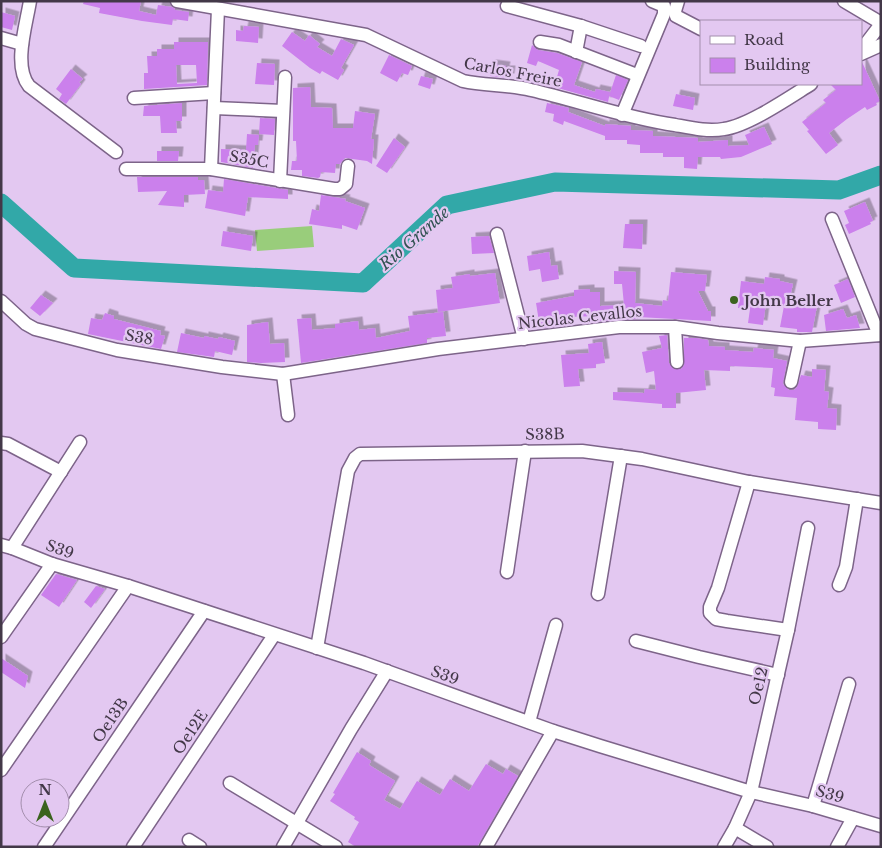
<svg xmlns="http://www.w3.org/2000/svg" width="882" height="848" viewBox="0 0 882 848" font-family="'Libre Baskerville',serif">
  <defs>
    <filter id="shadow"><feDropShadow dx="4.5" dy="-4.5" stdDeviation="0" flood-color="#0004"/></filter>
  </defs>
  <rect width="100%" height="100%" fill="#e3c8f1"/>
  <path fill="#99cd7b" d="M312 226 314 247 257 251 255 230Z"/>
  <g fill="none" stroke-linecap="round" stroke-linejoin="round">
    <path stroke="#32a8a8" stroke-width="19" d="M1 203 74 268 363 283 447 205 555 182 839 190 881 175"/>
  </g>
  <g fill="#cb80ec" fill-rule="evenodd" filter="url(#shadow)">
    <path d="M84 1H141L139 11 156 15 158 5 172 7 175 9V10L189 12 188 21 173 19 172 25 142 21 99 13 100 8 83 4Z"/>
    <path d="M1 12 15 16 12 30 1 27Z"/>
    <path d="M244 26 259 27 258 43 236 41V30L243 31Z"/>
    <path d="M292 32 305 41 309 35 320 44 317 47 332 56 341 39 354 45 341 68 344 70 338 80 322 71 320 74 310 68 282 46Z"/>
    <path d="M174 42H208L207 85 144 89V73H148L147 56H157V49H174ZM176 65H196L197 83 177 84Z"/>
    <path d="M532 45 538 50 557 53 582 62 574 85 595 92 596 89 610 92 608 102 554 87 559 70 538 61 536 66 527 63Z"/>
    <path d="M389 55 412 66 408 75 402 73 397 82 380 73Z"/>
    <path d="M861 62H862L880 101 876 103 877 105 867 110 865 107 847 119 829 133 838 145 826 154 807 131 809 130 802 122 826 103 823 100 836 90 830 84H861Z"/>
    <path d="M257 63 275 64 274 85 255 84Z"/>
    <path d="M491 64 506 66 505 70H511L510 78 490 76Z"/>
    <path d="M71 69 83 79 79 82 81 84 66 104 59 99 62 94 56 89Z"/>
    <path d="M616 75 628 80 619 100 609 96Z"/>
    <path d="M421 76 433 79 430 89 418 85Z"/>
    <path d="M310 87 311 107 332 108 333 128H353L355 111 375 114 371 139H374L372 164 367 161 345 158 340 164H336L335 173 321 172 320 177 318 178 302 176V170H291L292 161H297L296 141H293V88Z"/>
    <path d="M676 94 695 98 693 110 673 106Z"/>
    <path d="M182 103V121H176L177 133H161L160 116H143L144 106Z"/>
    <path d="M547 103 569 108 568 112 605 126V124L631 126V130L653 131V136L698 138V142L728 140V146L749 145 745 135 764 127 772 144 741 157 721 159 720 157H698L697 169 684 168V157H663V153H640V145L627 144V140H605V136L564 121 563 125 553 121 554 114 545 112Z"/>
    <path d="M260 118 275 119 274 135 259 134Z"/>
    <path d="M247 134 259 135 258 145H255L253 168 221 162V149L246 150Z"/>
    <path d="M394 138 405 147 387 173 376 166Z"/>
    <path d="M157 151H179L178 161H157Z"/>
    <path d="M137 177H198V180H204L205 194 184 195V207L158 205 167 191 138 192Z"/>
    <path d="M224 179 288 190V199L248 197 245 216 205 208 208 190 223 192Z"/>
    <path d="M321 195 346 199 345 201 365 208 357 230 342 225V229L309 224 312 209 319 211Z"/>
    <path d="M865 202 873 221 870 222 871 224 849 234 845 225 849 223 844 211Z"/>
    <path d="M625 224H643L642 249 623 248Z"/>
    <path d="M223 231 253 236 251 251 221 246Z"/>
    <path d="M489 236 494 253 472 254 471 237Z"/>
    <path d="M549 252 551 266 557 265 559 279 542 282 540 269 529 271 527 256Z"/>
    <path d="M614 271 636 272 635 303 662 306 663 300 668 301 671 272 707 275 705 291H698L708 311H711V321L638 317V319L600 321V316L568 317 570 325 540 328 536 303 574 296V290L590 289V292H600V306L624 305 622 284H614Z"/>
    <path d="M495 273 500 303 438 312 436 290 453 288 451 277 470 274V276Z"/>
    <path d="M765 277 780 279V281L793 284 789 301 817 306 812 332H797V329L780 327 784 306 766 303 763 325 748 323 750 309 738 308 741 281 764 284Z"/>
    <path d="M848 279 855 297 841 303 834 285Z"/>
    <path d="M41 295 53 303 40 316 30 308Z"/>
    <path d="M843 309 847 318 856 315 860 328 826 331 824 315Z"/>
    <path d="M443 312 446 336 427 338V343L301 363 297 319 311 318 312 330 335 328V324L358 321 359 330 375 328 376 338 410 331 408 316Z"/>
    <path d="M105 313 114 316V319L161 331 160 335 165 336 161 349 88 334 91 318 102 320Z"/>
    <path d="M268 322 270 344 284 343 285 362 261 363 247 362V325Z"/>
    <path d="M181 333 204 338V336L218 339 219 337 235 341 232 355 215 351 214 357 177 352Z"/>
    <path d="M667 335 669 363 674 369H681L684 365V338H696L708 340 709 346 725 347V350L753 352 754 348 774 350 773 358 787 361 783 384 789 390H794L797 387 801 375 812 377V369L826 370 824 391 829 392 827 408 837 409 836 430 818 429V422L795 420 797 398 774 396 775 388 771 387 773 368 730 366V371L704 370 706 390 676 393V408H662V404L613 400V392L644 393 645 389 656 390 654 371 646 373 642 352 662 348 659 336Z"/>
    <path d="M602 342 605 363 596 364V368L578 369 580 386 564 387 561 355 589 353 588 344Z"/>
    <path d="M56 574 77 580 59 607 41 595Z"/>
    <path d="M96 586 105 589 91 608 84 602Z"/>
    <path d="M1 658 28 676 25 688 1 672Z"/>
    <path d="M357 752 371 761 369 765 395 781 384 800 400 809 417 781 440 795 450 779 469 791 486 764 503 774 506 769 518 776 477 847H356L348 842 359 822 354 819 355 817 330 801 335 794 333 793Z"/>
  </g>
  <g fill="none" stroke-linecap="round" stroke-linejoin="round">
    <defs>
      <g id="minor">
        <path d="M30 1C26 26 13 66 29 86L116 152"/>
        <path d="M177 1 366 35 463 81C485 86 509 84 531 90 579 101 626 118 675 125 691 128 708 132 724 129 748 126 790 97 811 84"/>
        <path d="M678 1 675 11 676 16 701 29"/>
        <path d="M844 1 881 23"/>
        <path d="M507 6 581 26 641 46"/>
        <path d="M1 38 22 44"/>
        <path d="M540 42 559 45 637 75"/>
        <path d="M861 50 881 24"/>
        <path d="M576 52 581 26"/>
        <path d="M861 54 881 45"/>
        <path d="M134 98 214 93"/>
        <path d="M214 108 283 111"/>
        <path d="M622 115 664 14V6L652 1"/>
        <path d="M126 169H211L334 189H340L346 184 348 166"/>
        <path d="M211 169 218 9"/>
        <path d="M280 181 285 77"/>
        <path d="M832 219 879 335"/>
        <path d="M497 234 524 339"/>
        <path d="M1 301 26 324 35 329 117 350 222 367 283 374 438 349 619 327H675L718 333 800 341 881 335"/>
        <path d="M675 327 677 362"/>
        <path d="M283 374 288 415"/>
        <path d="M791 382 800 341"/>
        <path d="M1 443 8 444 61 472"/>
        <path d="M749 482 718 588 710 607V613L716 619 727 621 788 630"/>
        <path d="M1 545 12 548 52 564 128 586 364 663 553 731 600 746 751 792 813 806 881 826"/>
        <path d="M12 548 80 442"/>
        <path d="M507 572 525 451"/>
        <path d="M839 585 846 567 857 499"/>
        <path d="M598 594 621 456"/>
        <path d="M1 637 52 564"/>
        <path d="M636 641 699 657 778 675"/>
        <path d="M317 648 348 471 355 458 360 454 582 451 642 459 749 482 881 503"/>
        <path d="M529 722 556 625"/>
        <path d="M1 770 128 586"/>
        <path d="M230 783 336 847"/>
        <path d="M813 806 849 684"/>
        <path d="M735 828 767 847"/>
        <path d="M189 840 200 847"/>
        <path d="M44 847 204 611"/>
        <path d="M133 847 274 635"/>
        <path d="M283 847 351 729 387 671"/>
        <path d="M486 847 553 731"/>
        <path d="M724 847 735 828 751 792 788 630 808 528"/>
        <path d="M837 847 853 818"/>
      </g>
    </defs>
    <use href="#minor" stroke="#7d6489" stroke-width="15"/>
    <use href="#minor" stroke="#fff" stroke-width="12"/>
  </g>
  <circle fill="#3b631e" stroke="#e3c8f1" stroke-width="2" cx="734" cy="300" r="5"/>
  <g text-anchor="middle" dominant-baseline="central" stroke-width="4.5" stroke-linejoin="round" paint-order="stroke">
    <g font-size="15" fill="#433848" stroke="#e3c8f1">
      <text transform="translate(513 72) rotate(11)">Carlos Freire</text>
      <text transform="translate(249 159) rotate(10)">S35C</text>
      <text transform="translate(580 317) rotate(-6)">Nicolas Cevallos</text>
      <text transform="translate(139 337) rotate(10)">S38</text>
      <text transform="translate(545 434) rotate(-1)">S38B</text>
      <text transform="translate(60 549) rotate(19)">S39</text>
      <text transform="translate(445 675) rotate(20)">S39</text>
      <text transform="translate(758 686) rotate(-77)">Oe12</text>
      <text transform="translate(110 720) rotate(-56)">Oe13B</text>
      <text transform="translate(190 732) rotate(-56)">Oe12E</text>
      <text transform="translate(830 794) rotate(16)">S39</text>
    </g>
    <g font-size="15" font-weight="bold" fill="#433848" stroke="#e3c8f1" text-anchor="start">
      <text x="744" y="300">John Beller</text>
    </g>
    <g font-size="16" font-style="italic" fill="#305252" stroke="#e3c8f1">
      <text transform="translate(414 238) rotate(-41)">Rio Grande</text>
    </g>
  </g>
  <rect width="882" height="848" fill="none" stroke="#433848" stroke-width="5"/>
  <rect x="700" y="20" width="162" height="65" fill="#e3c8f1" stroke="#a38ead"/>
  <rect x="710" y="36" width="25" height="8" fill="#ffffff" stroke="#a38ead"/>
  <text x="744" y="45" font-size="15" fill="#433848">Road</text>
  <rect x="710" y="58" width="25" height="15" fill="#cb80ec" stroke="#a38ead"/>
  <text x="744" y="70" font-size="15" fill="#433848">Building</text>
  <g transform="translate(45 803)"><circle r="24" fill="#e3c8f1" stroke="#a38ead"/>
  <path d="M0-4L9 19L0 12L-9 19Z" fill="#3b631e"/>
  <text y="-8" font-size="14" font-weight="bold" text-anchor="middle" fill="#433848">N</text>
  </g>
</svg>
